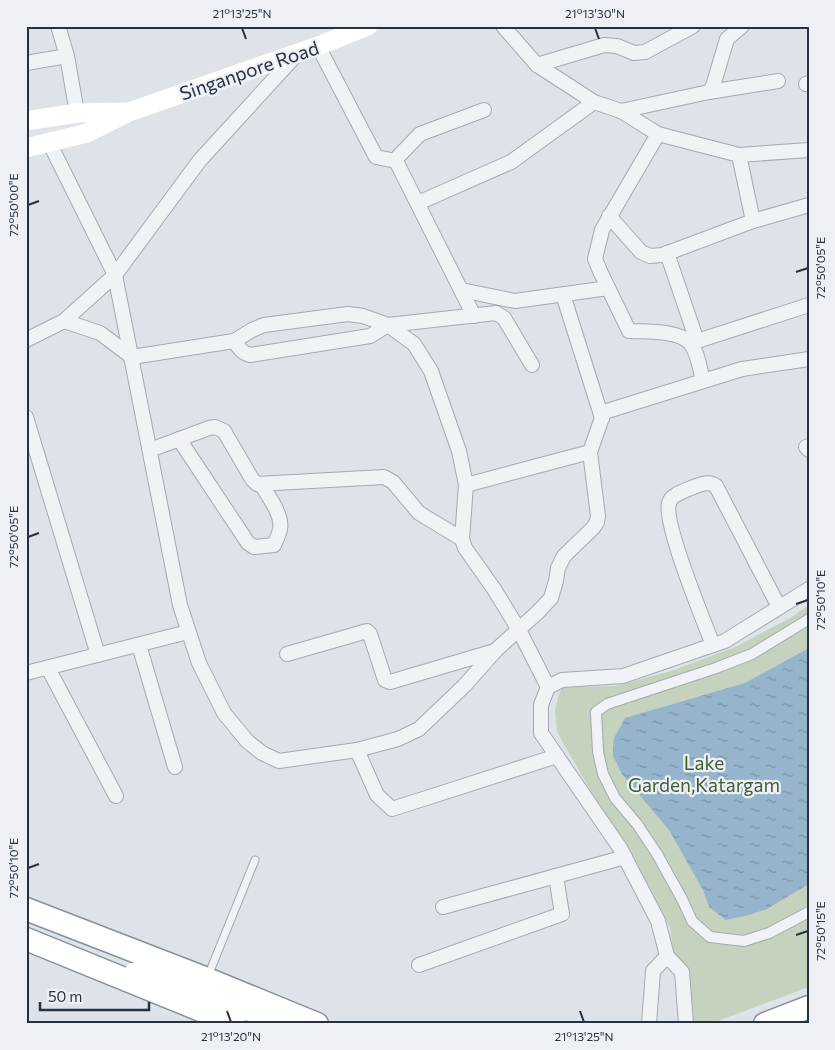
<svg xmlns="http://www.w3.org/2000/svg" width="835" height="1050" viewBox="0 0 835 1050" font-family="Commissioner,sans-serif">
  <defs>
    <pattern id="water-ripples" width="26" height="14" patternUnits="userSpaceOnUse" patternTransform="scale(1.25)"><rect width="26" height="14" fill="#96b4cb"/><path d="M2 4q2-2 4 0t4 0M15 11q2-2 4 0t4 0" fill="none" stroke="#7a93a6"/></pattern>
  </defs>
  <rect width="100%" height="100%" fill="#dde3e8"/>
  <path fill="#c5d3be" d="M809 605V987L710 1024H679L676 981 670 928 632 855 601 809 557 732 555 710 559 694 563 687 615 686 671 671 735 647 790 618Z"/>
  <path fill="url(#water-ripples)" d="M809 648V884L767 909 745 916 726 920 709 907 703 890 669 830 622 774 613 756V747L614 738 625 718 745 683Z"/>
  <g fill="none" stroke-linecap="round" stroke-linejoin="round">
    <defs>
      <path id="service" d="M208 976 255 860"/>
      <path id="pedestrian" d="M809 619 752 654 716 668 607 704 596 712 598 752 603 774 615 798 637 824 657 854 683 901 692 921 710 937 744 941 769 933 809 912"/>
      <g id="minor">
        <path d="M58 26 67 56 77 113"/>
        <path d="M503 26 537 65 594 102 621 111 658 134 739 155 809 150"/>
        <path d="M318 46 376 157 396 161 474 316"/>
        <path d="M26 63 67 56"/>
        <path d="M537 65 604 45 617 46 634 53 645 52 693 26"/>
        <path d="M806 84 809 83"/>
        <path d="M709 92 778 81"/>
        <path d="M621 111 709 92 713 86 727 39 742 26"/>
        <path d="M658 134 602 230 595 259 600 271 629 331C646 332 679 330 690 343 698 352 700 370 703 381"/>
        <path d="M49 142 115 275 180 605 199 663 224 713 247 741 262 753 279 761 357 750 398 739 419 729 465 685 496 650 538 612 551 598 556 581 558 568 564 556 593 528 597 522 598 516 590 452 604 412 742 369 809 359"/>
        <path d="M739 155 753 221"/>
        <path d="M395 160 420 134 484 110"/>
        <path d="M418 203 511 162 594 102"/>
        <path d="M609 216 641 252 650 256 662 255 753 221 809 205"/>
        <path d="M667 253 697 341"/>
        <path d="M461 290 515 301 608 288"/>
        <path d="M565 301 602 418"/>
        <path d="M64 321 100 333 132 357 234 341 252 330 264 325 348 314 363 316 388 325 414 344 431 371 459 451 466 485 462 539 465 548 494 589 519 630 548 687"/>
        <path d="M26 340 64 321 115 275 200 160 297 54"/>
        <path d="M234 341C239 348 242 353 250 355L370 336 388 325 496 313 504 318 532 365"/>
        <path d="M691 343 809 305"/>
        <path d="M26 417 98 655"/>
        <path d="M179 439 248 543 254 547 274 545C276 540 279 535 280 529 283 515 268 496 261 484"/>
        <path d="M809 446 806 447 809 450"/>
        <path d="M150 450 209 428 215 427 224 431 252 479 257 484 384 477 393 482 419 513 462 539"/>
        <path d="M466 485 590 452"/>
        <path d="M139 645 175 767"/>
        <path d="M713 645C704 622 663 522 669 503 671 495 684 491 691 488 699 485 708 480 716 486L779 607"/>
        <path d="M287 654 367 631 370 634 385 680 390 682 495 651"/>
        <path d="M48 668 116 796"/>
        <path d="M26 673 188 632"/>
        <path d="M357 750 377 795 392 809 557 756"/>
        <path d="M443 907 625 857"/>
        <path d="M419 965 562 914 556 876"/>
        <path d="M649 1024 653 971 667 956"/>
        <path d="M686 1024 682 972 667 956 658 921 620 848 541 733V705L548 687 562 680 623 676 725 641 809 589"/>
      </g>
      <g id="trunk">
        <path d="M26 909 207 979 317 1024"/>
        <path d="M26 939 235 1024"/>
        <path d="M765 1024 809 1007"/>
      </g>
    </defs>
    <use href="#service" stroke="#a2aab2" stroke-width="9"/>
    <use href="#pedestrian" stroke="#a2aab2" stroke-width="12"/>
    <use href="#minor" stroke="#a2aab2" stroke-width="16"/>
    <use href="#trunk" stroke="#8491a0" stroke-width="25"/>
    <use href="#service" stroke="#f0f3f6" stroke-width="7"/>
    <use href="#pedestrian" stroke="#f0f3f6" stroke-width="10"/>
    <use href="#minor" stroke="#f0f3f6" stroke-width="14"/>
    <g stroke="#fff" stroke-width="19">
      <path d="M26 121 77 113 124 112"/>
      <path d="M26 148 87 133 129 112 318 46 368 26"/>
      <path d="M134 972 154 980 167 979 282 1024"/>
    </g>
    <use href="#trunk" stroke="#fff" stroke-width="22"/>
  </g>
  <path fill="none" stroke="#263240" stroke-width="2" d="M242 28 246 39M595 28 599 39M28 205 39 201M796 272 808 268M28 537 39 533M796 604 808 600M28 868 39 864M796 935 808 931M227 1011 231 1022M580 1011 584 1022"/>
  <g text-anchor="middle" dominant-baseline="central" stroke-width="4.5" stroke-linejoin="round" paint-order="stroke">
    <g font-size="19" fill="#263240" stroke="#edf1f6">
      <text transform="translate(249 70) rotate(-19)">Singanpore Road</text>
    </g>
    <g font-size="19" fill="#3e5d32" stroke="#edf1f6">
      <text x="704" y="762">Lake<tspan x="704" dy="22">Garden,Katargam</tspan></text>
    </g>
  </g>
  <rect width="835" height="1050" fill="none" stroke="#edf1f6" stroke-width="55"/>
  <path d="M40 1002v8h109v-8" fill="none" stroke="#263240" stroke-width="2.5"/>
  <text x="48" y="1002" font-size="15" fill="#263240" stroke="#edf1f6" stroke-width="4" paint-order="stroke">50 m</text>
  <rect x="28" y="28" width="780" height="994" fill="none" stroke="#263240" stroke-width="2"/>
  <g font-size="12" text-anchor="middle" fill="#263240">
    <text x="242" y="18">21°13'25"N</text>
    <text x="595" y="18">21°13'30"N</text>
    <text transform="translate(14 205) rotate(-90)" y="4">72°50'00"E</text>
    <text transform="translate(821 268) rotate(-90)" y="4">72°50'05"E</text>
    <text transform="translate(14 537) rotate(-90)" y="4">72°50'05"E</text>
    <text transform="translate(821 600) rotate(-90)" y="4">72°50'10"E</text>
    <text transform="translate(14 868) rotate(-90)" y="4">72°50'10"E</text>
    <text transform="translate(821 931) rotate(-90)" y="4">72°50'15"E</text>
    <text x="231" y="1041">21°13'20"N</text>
    <text x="584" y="1041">21°13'25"N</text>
  </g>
</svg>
